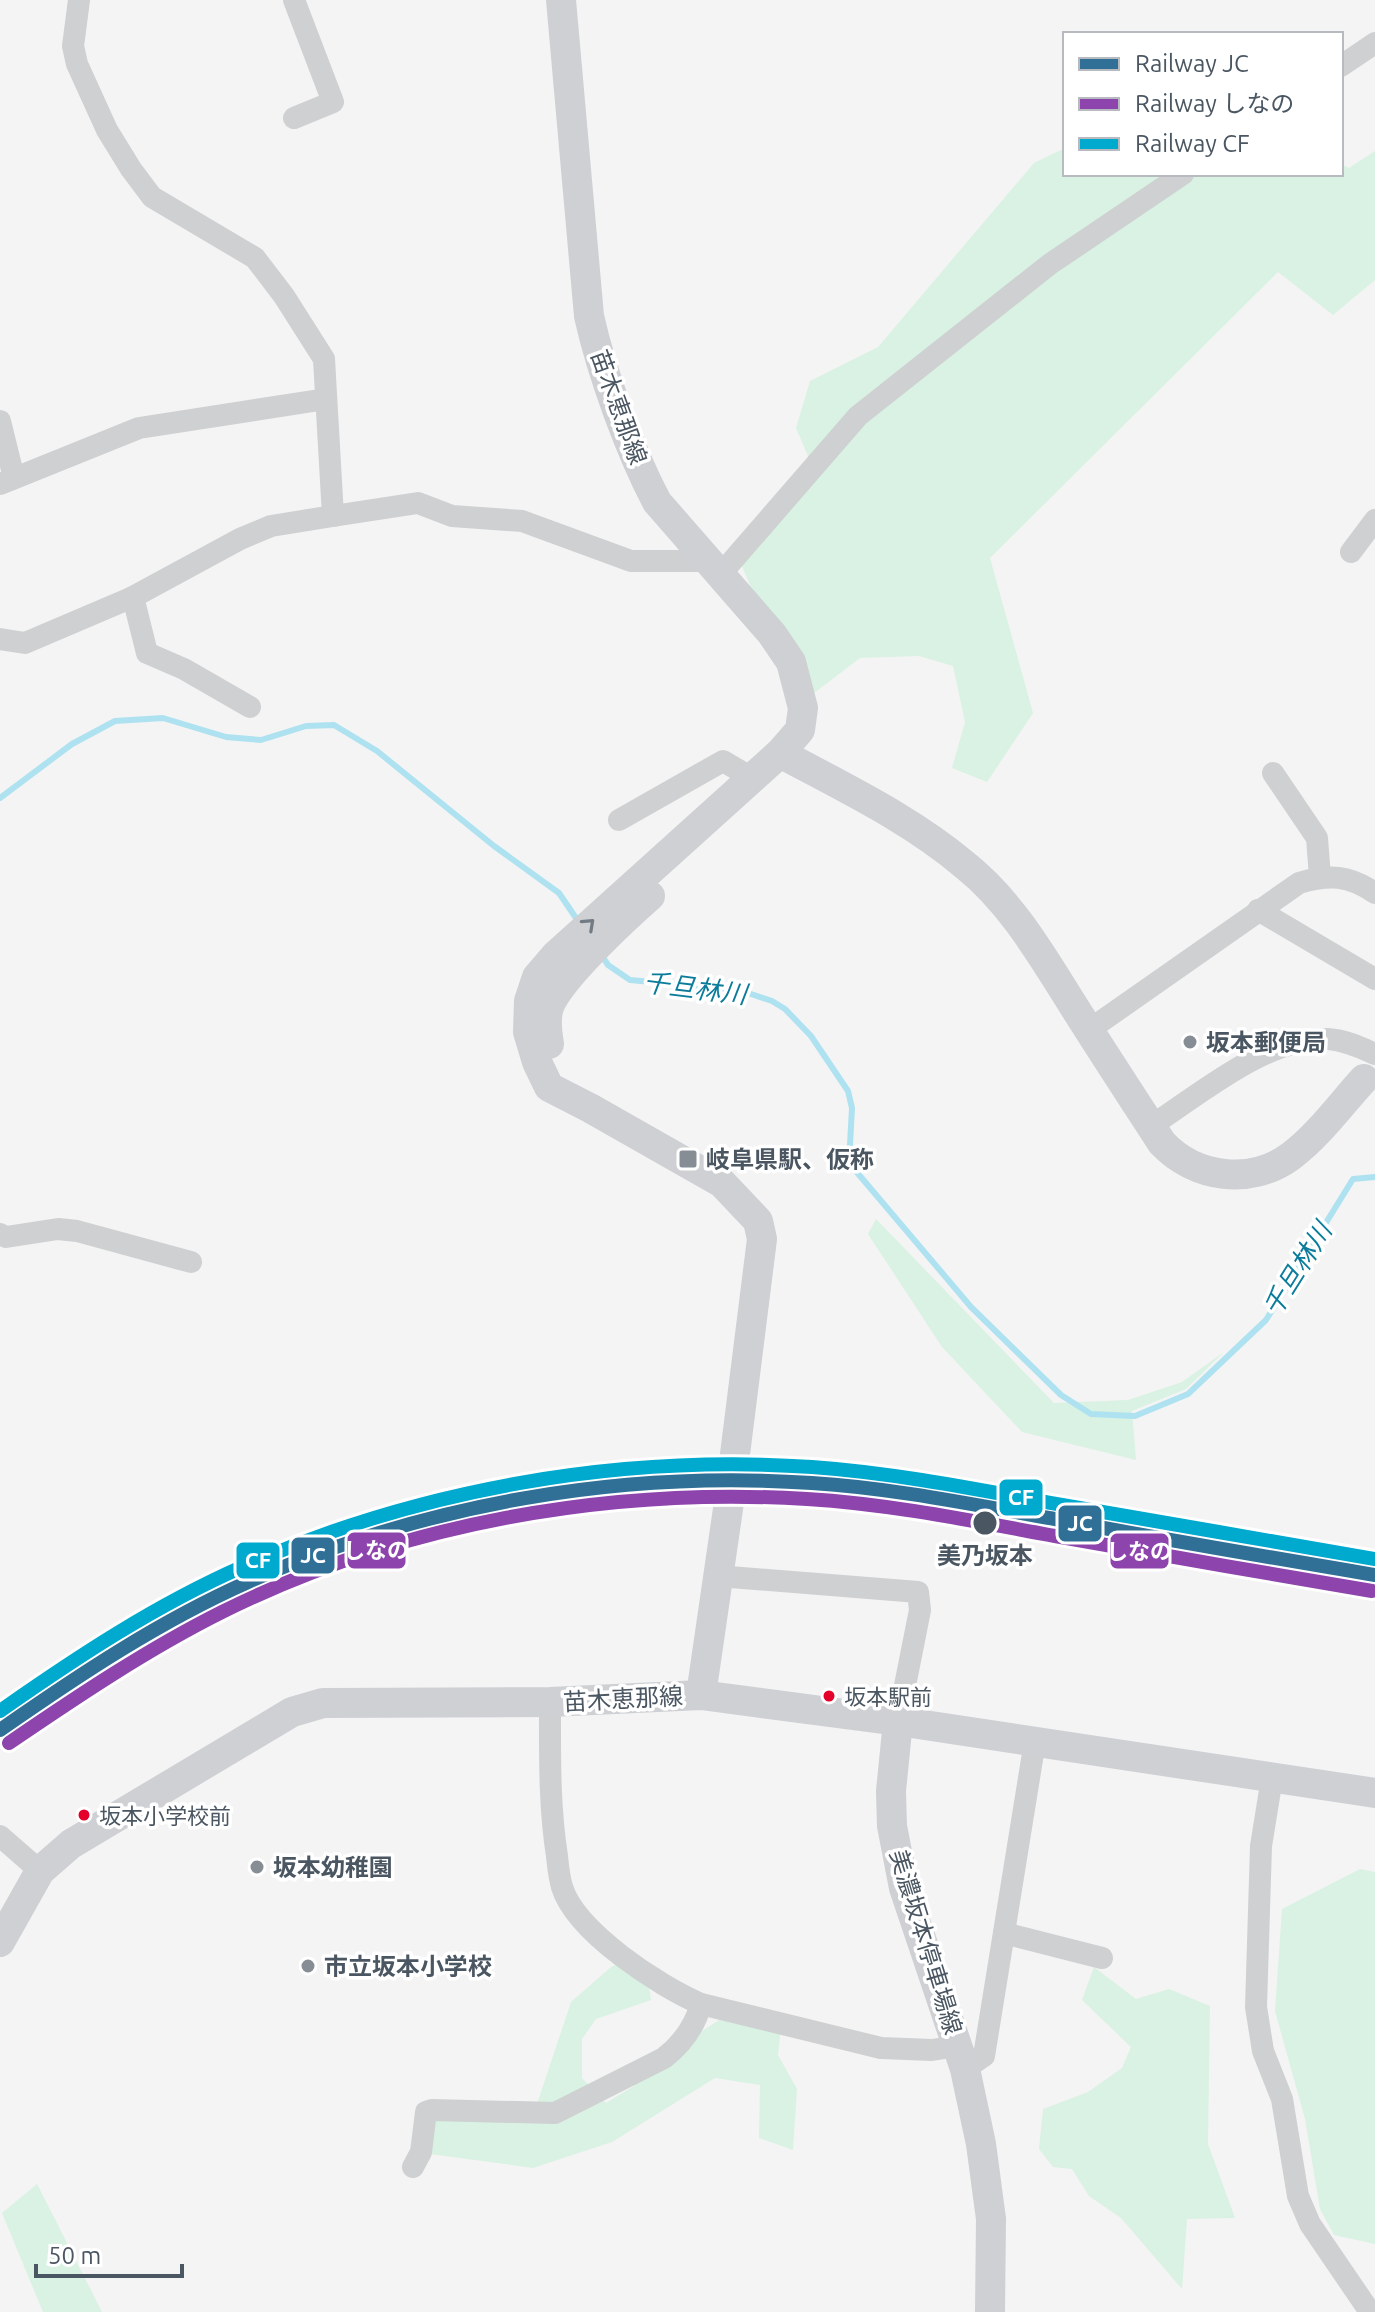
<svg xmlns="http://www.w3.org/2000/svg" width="1375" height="2312" viewBox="0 0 1375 2312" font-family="Ubuntu,'Noto Sans JP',sans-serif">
  <rect width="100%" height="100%" fill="#f4f4f4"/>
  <g fill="#d9f2e3">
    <path d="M1065 148V174H1341V164L1349 168 1375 151V280L1333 315 1278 272 990 558 1033 713 987 782 952 768 965 722 953 666 919 656 860 658 814 693 759 606 741 564 817 477 796 428 810 381 878 347 1034 163Z"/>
    <path d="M876 1219 1054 1403 1128 1400 1182 1382 1224 1352 1186 1389 1132 1411 1136 1460 1022 1432 942 1347 868 1234Z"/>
    <path d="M1360 1869 1375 1872V2244L1334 2235 1320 2209 1305 2119 1275 2011 1282 1909Z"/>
    <path d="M625 1961 648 1980 651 2000 596 2019 582 2039V2078L606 2103 634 2086 680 2045 732 2012 781 2026 778 2055 797 2089 793 2150 759 2138 760 2085 715 2078 612 2142 533 2168 430 2154 437 2116 532 2119 571 2002 611 1967Z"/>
    <path d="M1094 1967 1136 1999 1169 1989 1210 2006 1208 2144 1235 2218 1187 2219 1182 2289 1121 2218 1089 2196 1072 2169 1053 2167 1039 2149 1043 2109 1088 2092 1122 2068 1131 2047 1082 2000Z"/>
    <path d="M37 2184 102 2312H43L2 2213Z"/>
  </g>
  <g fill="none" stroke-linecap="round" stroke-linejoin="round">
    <g stroke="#aee2f0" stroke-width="6">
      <path d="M0 798 72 744 115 721 163 718 226 737 261 740 306 726 334 725 377 751 494 846 559 893 580 924"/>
      <path d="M600 953 608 965 630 980 739 990 772 1001 785 1009 811 1036 848 1091 852 1108 849 1163 971 1307 1061 1395 1091 1414 1135 1416 1188 1394 1266 1320 1353 1179 1375 1177"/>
    </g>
    <g stroke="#ced0d2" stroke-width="22">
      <path d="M79 0 73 46 77 64 107 130 131 169 152 197 255 258 284 296 324 359 333 516 418 503 452 516 522 521 631 561H708"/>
      <path d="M1341 66 1375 43"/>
      <path d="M294 118 333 102 294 0"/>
      <path d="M0 421 14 478"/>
      <path d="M0 484 139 428 326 399"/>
      <path d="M1351 552 1375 520"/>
      <path d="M720 575 858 416 1050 264 1183 174"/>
      <path d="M133 597 147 653 184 669 250 707"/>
      <path d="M0 639 25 643 133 597 240 539 271 526 333 516"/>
      <path d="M1273 773 1317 838 1320 877"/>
      <path d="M619 820 723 761 752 778"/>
      <path d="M1258 910 1375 979"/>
      <path d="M1089 1030 1299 883C1329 874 1349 875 1375 893"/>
      <path d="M1151 1126C1199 1095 1268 1036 1328 1039 1344 1040 1360 1047 1375 1054"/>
      <path d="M0 1234 6 1237 58 1229 77 1231 191 1262"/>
      <path d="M717 1576 918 1592 920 1610 898 1721"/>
      <path d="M550 1702C550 1754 549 1805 557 1856 558 1866 559 1877 562 1887 576 1932 659 1986 701 2004L881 2048 932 2050 957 2046"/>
      <path d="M1272 1778 1261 1846 1256 2007 1263 2051 1282 2099 1298 2196 1310 2224 1370 2312"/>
      <path d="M0 1836 40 1871"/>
      <path d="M1004 1933 1102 1958"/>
      <path d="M965 2069 984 2056 1035 1741"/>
      <path d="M413 2167 421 2152 426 2112 432 2110 555 2113 664 2058C682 2044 695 2026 701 2004"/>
    </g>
    <g stroke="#ced0d4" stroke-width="30">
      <path d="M561 0 589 316C602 374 630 451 657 502L772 634 791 662 803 708 800 730 780 753 555 956 537 977 529 1001 528 1032 537 1062 549 1087 590 1108 722 1183 758 1221 762 1239 729 1502 701 1695"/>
      <path d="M780 753C843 787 911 819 966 866 1012 903 1042 956 1073 1005 1102 1051 1132 1097 1162 1143 1195 1178 1251 1186 1291 1156 1319 1135 1341 1104 1364 1079"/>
      <path d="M549 1044C547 1032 545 1019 549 1007 560 978 625 918 650 896"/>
      <path d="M898 1721 891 1791 892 1826 904 1888 965 2069 981 2144 991 2219 990 2312"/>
      <path d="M0 1942 40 1871 71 1844 292 1712 323 1703 550 1702 701 1695 898 1721 1375 1793"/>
    </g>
    <defs>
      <path id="rail-1" d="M0 1730C79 1675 160 1621 248 1582 423 1504 620 1470 812 1483 893 1488 975 1505 1055 1519 1161 1539 1268 1557 1375 1575"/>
      <path id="rail-2" d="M9 1743C78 1696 148 1649 222 1612 401 1523 608 1487 807 1499 890 1504 973 1521 1055 1536 1161 1555 1266 1573 1372 1591"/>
      <path id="rail-3" d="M0 1711C77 1657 156 1605 242 1567 419 1489 618 1454 812 1467 896 1473 980 1490 1062 1505 1166 1523 1271 1541 1375 1559"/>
    </defs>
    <use href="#rail-1" stroke="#fff" stroke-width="20"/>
    <use href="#rail-2" stroke="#fff" stroke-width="20"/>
    <use href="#rail-3" stroke="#fff" stroke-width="20"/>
    <use href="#rail-1" stroke="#307097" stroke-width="14"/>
    <use href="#rail-2" stroke="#8e44ad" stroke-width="14"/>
    <use href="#rail-3" stroke="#00a9ce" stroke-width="14"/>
  </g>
  <defs><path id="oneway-chevron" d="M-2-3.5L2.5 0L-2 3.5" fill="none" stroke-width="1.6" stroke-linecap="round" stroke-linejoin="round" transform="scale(2)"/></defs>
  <use stroke="#727b84" href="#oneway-chevron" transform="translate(589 924) rotate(-43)"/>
  <g fill="#868d94" stroke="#fff" stroke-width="3">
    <circle cx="1190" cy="1042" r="8"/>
    <rect x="678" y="1149" width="20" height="20" rx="4"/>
    <circle cx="257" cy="1867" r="8"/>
    <circle cx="308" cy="1966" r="8"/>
  </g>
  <circle fill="#4a5661" stroke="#fff" stroke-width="3" cx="985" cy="1523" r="13"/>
  <g fill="#e4002b" stroke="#fff" stroke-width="3">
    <circle cx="829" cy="1696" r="7"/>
    <circle cx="84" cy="1815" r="7"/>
  </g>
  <g text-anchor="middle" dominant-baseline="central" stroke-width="7" stroke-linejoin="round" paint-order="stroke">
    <g font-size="22" fill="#4a5661" stroke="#fff" text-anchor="start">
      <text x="844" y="1696">坂本駅前</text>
      <text x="99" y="1815">坂本小学校前</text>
    </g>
    <g font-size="24" fill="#4a5661" stroke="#fff">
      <text transform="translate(619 407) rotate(70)">苗木恵那線</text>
      <text transform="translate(623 1699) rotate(-3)">苗木恵那線</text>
      <text transform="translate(926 1942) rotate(73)">美濃坂本停車場線</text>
    </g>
    <g font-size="24" font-weight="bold" fill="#4a5661" stroke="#fff" text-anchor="start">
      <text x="1206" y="1042">坂本郵便局</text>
      <text x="706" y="1159">岐阜県駅、仮称</text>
      <text x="273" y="1867">坂本幼稚園</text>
      <text x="324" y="1966">市立坂本小学校</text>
    </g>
    <g font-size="24" font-weight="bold" fill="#4a5661" stroke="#fff">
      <text x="985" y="1555">美乃坂本</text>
    </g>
    <g font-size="26" font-style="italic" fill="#0c7c9b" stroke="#fff">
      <text transform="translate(695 988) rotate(7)">千旦林川</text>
      <text transform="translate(1297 1269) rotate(-58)">千旦林川</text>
    </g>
  </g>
  <g stroke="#fff" stroke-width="3">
    <rect x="998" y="1478" width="46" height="39" rx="8" fill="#00a9ce"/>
    <rect x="1057" y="1504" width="46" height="39" rx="8" fill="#307097"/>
    <rect x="346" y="1531" width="61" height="39" rx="8" fill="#8e44ad"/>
    <rect x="1109" y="1532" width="61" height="38" rx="8" fill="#8e44ad"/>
    <rect x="290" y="1536" width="46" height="39" rx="8" fill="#307097"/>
    <rect x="235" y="1541" width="46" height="39" rx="8" fill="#00a9ce"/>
  </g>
  <g font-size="22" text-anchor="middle" font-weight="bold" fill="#fff">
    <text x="1021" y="1505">CF</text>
    <text x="1080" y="1531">JC</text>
    <text x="376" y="1558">しなの</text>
    <text x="1139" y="1559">しなの</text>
    <text x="313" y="1563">JC</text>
    <text x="258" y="1568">CF</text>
  </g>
  <rect x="1063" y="32" width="280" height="144" fill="#ffffff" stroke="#b7bbc0" stroke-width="2"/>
  <rect x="1079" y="58" width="40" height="12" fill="#307097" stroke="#b7bbc0" stroke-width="2"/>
  <text x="1135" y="72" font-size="24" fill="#4a5661">Railway JC</text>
  <rect x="1079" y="98" width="40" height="12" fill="#8e44ad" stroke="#b7bbc0" stroke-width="2"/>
  <text x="1135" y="112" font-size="24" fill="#4a5661">Railway しなの</text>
  <rect x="1079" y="138" width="40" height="12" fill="#00a9ce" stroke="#b7bbc0" stroke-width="2"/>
  <text x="1135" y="152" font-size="24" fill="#4a5661">Railway CF</text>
  <path d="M36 2264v12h146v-12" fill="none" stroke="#4a5661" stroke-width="4"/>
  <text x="48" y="2264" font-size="24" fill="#4a5661" stroke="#ffffff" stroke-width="6" paint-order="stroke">50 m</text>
</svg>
